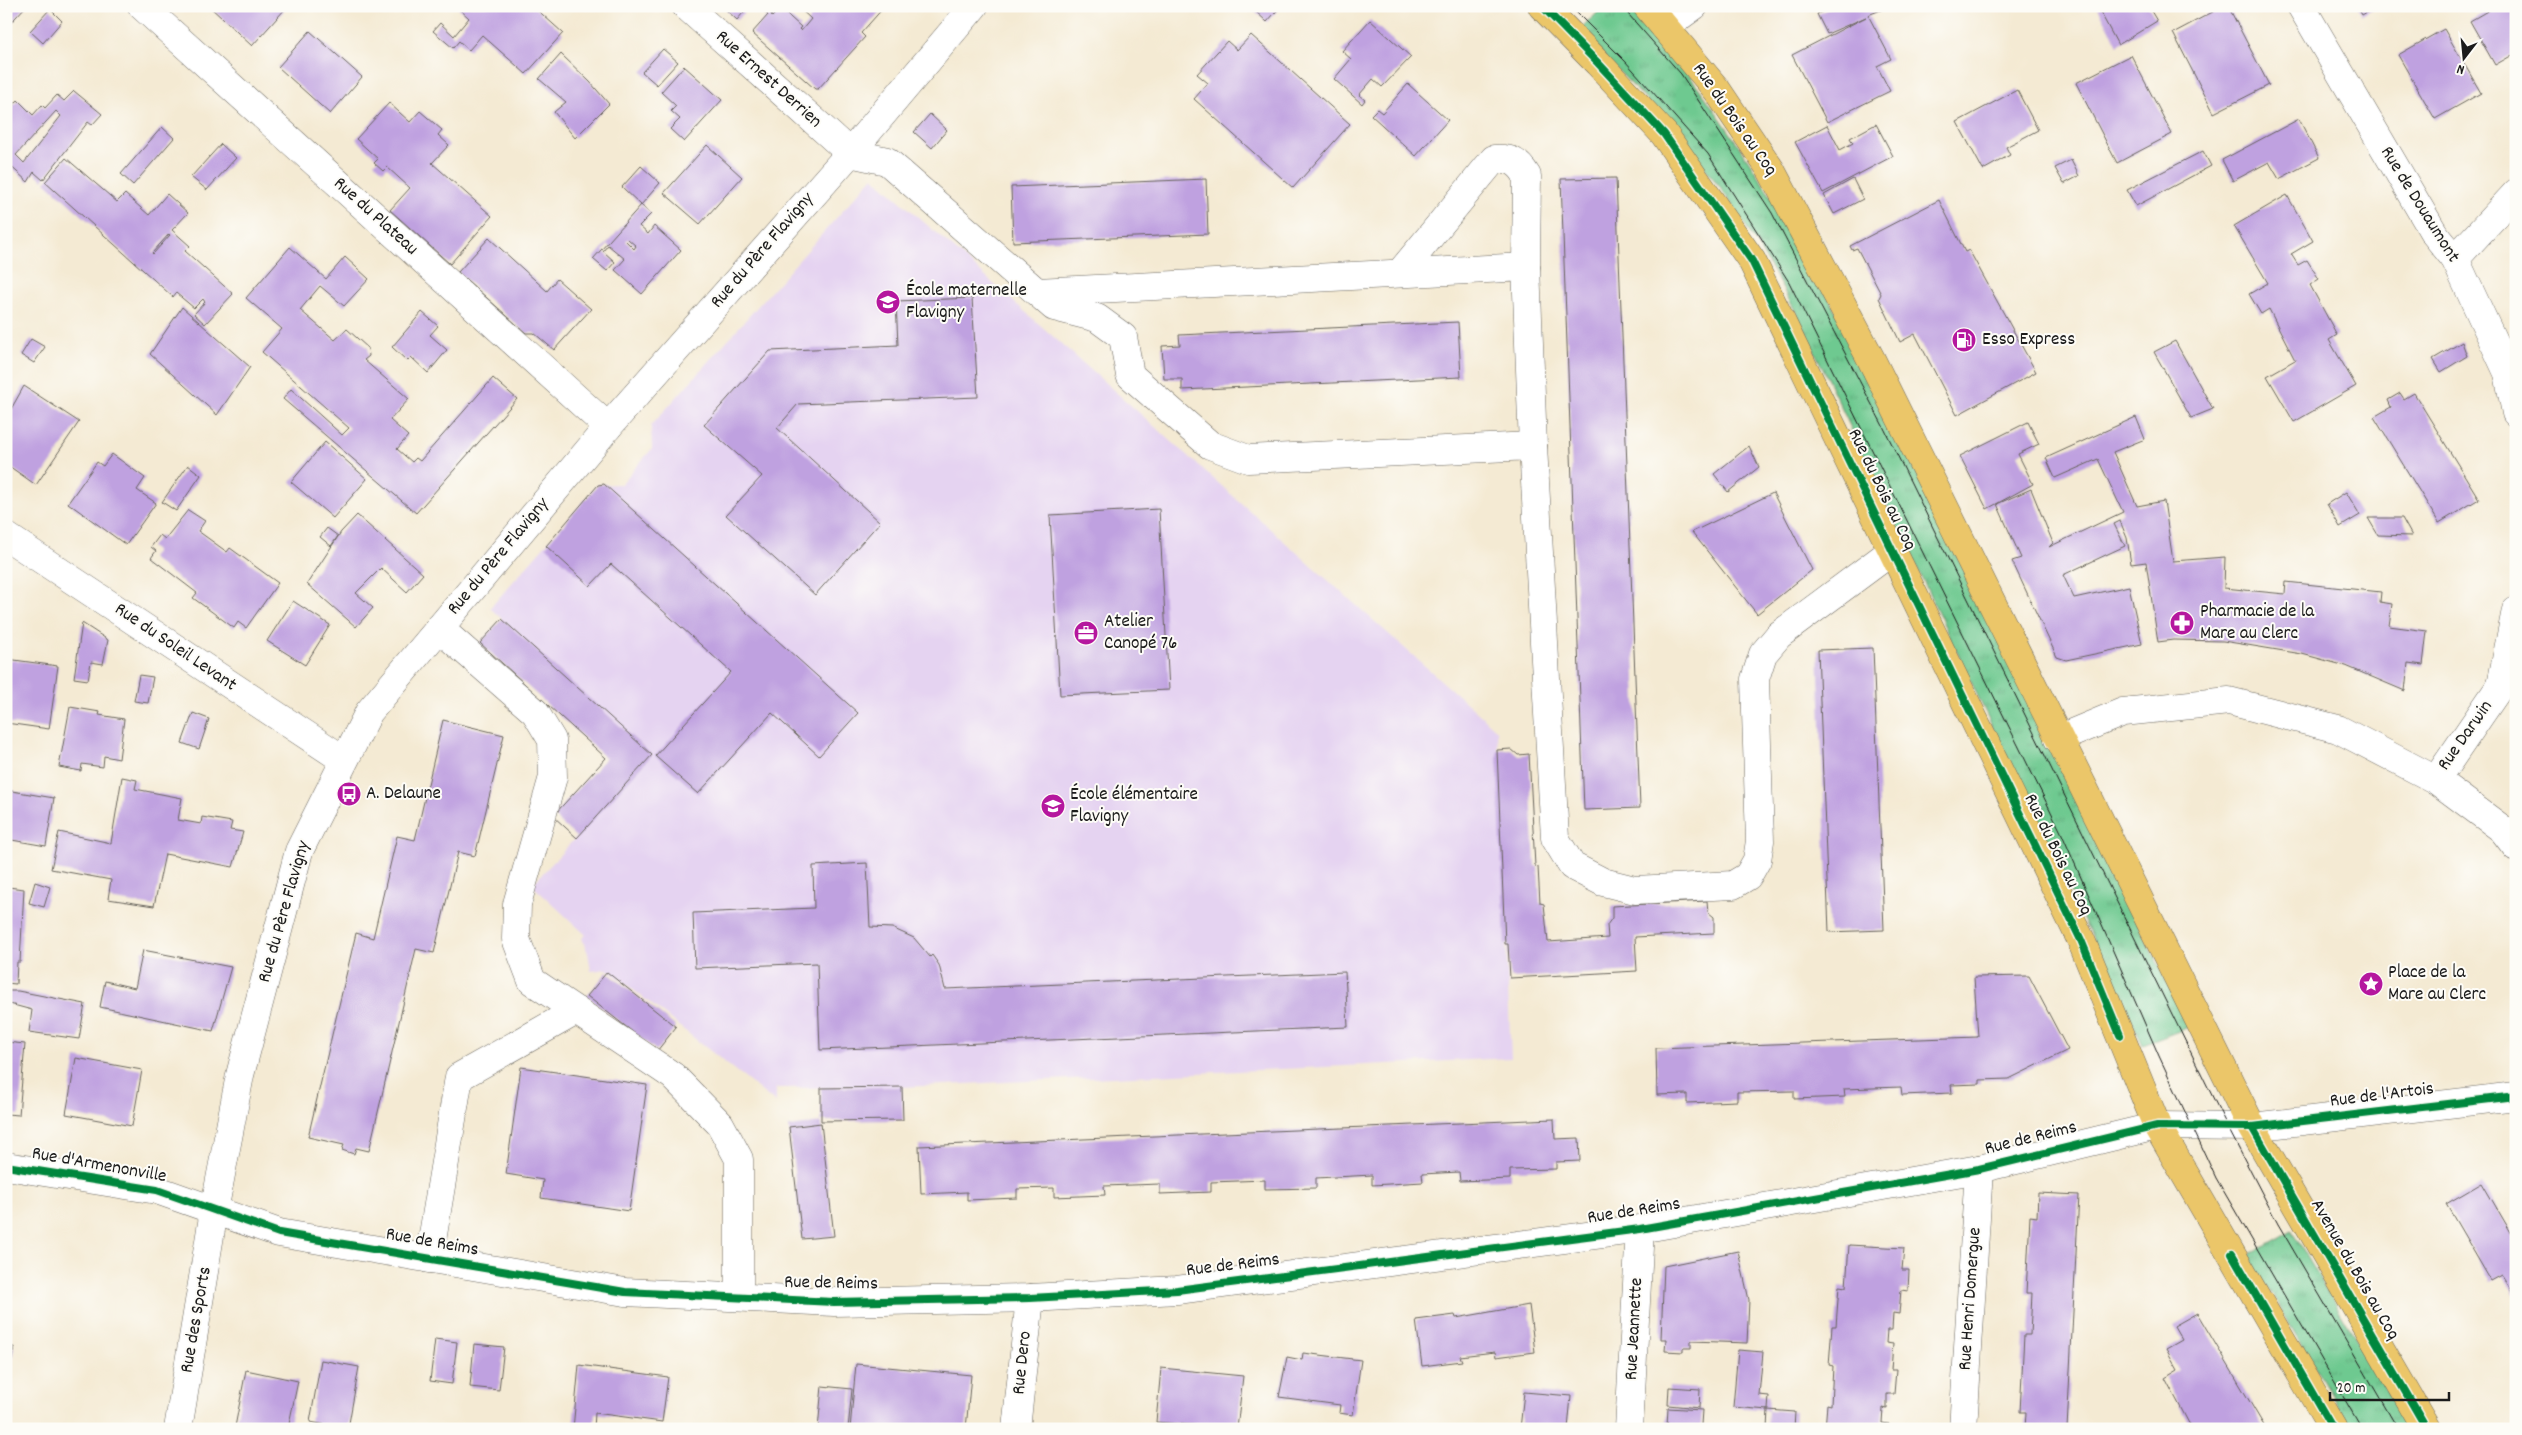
<svg xmlns="http://www.w3.org/2000/svg" width="2522" height="1435" viewBox="0 0 2522 1435" font-family="Dekko,sans-serif">
  <defs>
    <pattern id="grass-tufts" width="24" height="20" patternUnits="userSpaceOnUse" patternTransform="scale(1.25)"><rect width="24" height="20" fill="#6ec990"/><path d="M3 7l-1-3M5 7V3M7 7l1-3M15 17l-1-3M17 17v-4M19 17l1-3" fill="none" stroke="#5fac7c"/></pattern>
  </defs>
  <rect width="100%" height="100%" fill="#fdfcf7"/>
  <filter id="ink" filterUnits="userSpaceOnUse"><feTurbulence type="fractalNoise" baseFrequency=".02" numOctaves="2"/><feDisplacementMap in="SourceGraphic" scale="10" xChannelSelector="R" yChannelSelector="G"/><feConvolveMatrix kernelMatrix="1 2 1 2 8 2 1 2 1" color-interpolation-filters="sRGB"/></filter>
  <filter id="wash" filterUnits="userSpaceOnUse"><feTurbulence type="fractalNoise" baseFrequency=".0096" numOctaves="4" result="noise"/><feDisplacementMap in="SourceGraphic" scale="20" xChannelSelector="R" yChannelSelector="G"/><feGaussianBlur stdDeviation="1.12" result="paint"/><feColorMatrix in="noise" values="0 0 0 0 0 0 0 0 0 0 0 0 0 0 0 0 0 1.4 0 .05"/><feComposite in="paint" operator="in"/></filter>
  <g filter="url(#wash)">
    <rect width="100%" height="100%" fill="#f4ead3"/>
    <path fill="#e5d3f1" d="M873 177 1497 730 1511 1058 902 1087 776 1088V1103L607 969 591 971 588 953 582 938 586 935 532 885 652 755 490 608 598 485 621 484 652 449 651 426Z"/>
    <g fill="url(#grass-tufts)" stroke="#457256">
      <path d="M1604 6H1633C1767 158 1853 342 1941 522 2024 690 2106 858 2189 1027L2143 1045 1796 312C1769 265 1743 217 1710 174 1670 123 1625 77 1579 31Z"/>
      <path d="M2292 1230 2409 1429H2352L2248 1255Z"/>
    </g>
    <g id="blocks">
      <g fill="#bfa1e0" fill-rule="evenodd">
        <path d="M6 6H26L6 28Z"/>
        <path d="M209 6H284L286 8 252 46Z"/>
        <path d="M456 6H533L563 33 526 74 482 35 469 50 459 41 453 48 433 31 440 23 454 36 469 18Z"/>
        <path d="M722 6H749L737 20Z"/>
        <path d="M758 6H779L771 15 772 17 780 8 801 27 799 29 801 31 811 19 797 6H885L861 33 865 37 818 89H815L752 33 768 15Z"/>
        <path d="M1255 6H1281L1267 22 1253 9Z"/>
        <path d="M1834 6H1891L1868 15 1891 59 1877 66 1890 91 1827 122 1792 55 1866 17 1827 34 1817 14Z"/>
        <path d="M2097 6H2148L2157 21 2118 45Z"/>
        <path d="M2224 6H2228L2269 85 2214 113 2173 33Z"/>
        <path d="M2357 6H2377L2362 15Z"/>
        <path d="M2496 6H2516V53L2495 65 2470 21Z"/>
        <path d="M50 9 62 21 43 43 30 31Z"/>
        <path d="M1370 20 1411 57 1382 87 1373 79 1359 95 1365 100 1362 104 1334 79 1351 59 1342 51Z"/>
        <path d="M2444 29 2481 93 2435 119 2398 55Z"/>
        <path d="M310 31 362 77 330 114 278 67Z"/>
        <path d="M1251 35 1350 124 1293 188 1194 99 1208 83 1197 74 1227 41 1237 50Z"/>
        <path d="M663 49 678 62 657 85 642 72Z"/>
        <path d="M561 54 590 82 609 104 575 138 554 112 566 102 539 79Z"/>
        <path d="M2131 55 2172 134 2117 163 2076 83Z"/>
        <path d="M684 66 722 100 684 142 670 129 680 119 671 111 676 106 661 92Z"/>
        <path d="M1408 84 1448 120 1416 156 1371 115 1377 109 1382 113Z"/>
        <path d="M2017 90 2038 130 2006 147 2010 155 1983 170 1957 122Z"/>
        <path d="M74 91 102 114 92 125 88 122 43 180 34 172 28 182 6 162V154L10 150 6 147V108L9 110 18 100 33 115 42 105 45 108 57 95 64 101ZM56 111 61 116 24 163 16 155Z"/>
        <path d="M389 103 410 122 420 111 442 130 438 135 449 145 432 163 492 216 450 264 390 210 410 188 387 167 383 171 374 163 378 159 356 139Z"/>
        <path d="M930 114 947 130 932 148 914 132Z"/>
        <path d="M2299 119 2319 158 2279 179 2269 162 2233 181 2222 160Z"/>
        <path d="M1876 124 1893 156 1823 193 1795 142 1827 125 1840 150 1853 143 1850 138Z"/>
        <path d="M162 127 174 138 133 185 121 174Z"/>
        <path d="M221 144 236 158 207 190 191 177Z"/>
        <path d="M707 145 742 177 700 224 664 193Z"/>
        <path d="M2203 151 2211 166 2136 206 2127 190Z"/>
        <path d="M66 158 117 202 125 194 149 215 167 194 188 213 172 230 190 246 185 251 233 294 205 324 194 314 205 302 203 299 194 308 176 293 173 297 45 182ZM169 234 170 235 153 254 152 253Z"/>
        <path d="M2071 160 2079 176 2064 184 2055 168Z"/>
        <path d="M641 166 660 183 641 205 622 187Z"/>
        <path d="M1616 178 1640 808 1584 810 1561 179Z"/>
        <path d="M1206 179 1208 234 1013 242 1011 187Z"/>
        <path d="M1853 179 1863 199 1834 214 1824 195Z"/>
        <path d="M2287 195 2313 241 2291 254 2298 265 2307 260 2319 279 2310 285 2337 335 2329 340 2356 386 2294 422 2267 376 2295 360 2269 309 2261 314 2249 294 2268 283 2234 226Z"/>
        <path d="M1939 200 1965 252 1969 250 2036 372 1957 415 1915 334 1900 342 1879 298 1881 294 1857 248 1852 250 1850 246Z"/>
        <path d="M641 205 651 214 639 226 648 234 654 226 681 250 642 294 615 270 625 259 608 245 603 251 615 262 607 271 593 259ZM628 239 636 246 634 249 626 241Z"/>
        <path d="M489 238 547 291 557 279 591 309 554 350 534 333H526L458 272Z"/>
        <path d="M290 247 326 279 345 257 369 279 344 306 320 286 300 310 335 340 347 329 368 348 369 356 364 360 409 399 390 420 408 436 397 449 412 462 416 458 420 461 493 378 517 399 416 513 283 399 291 389 342 435 349 428 262 352 282 329 246 298Z"/>
        <path d="M972 298 978 397 798 404 777 428 880 522 815 595 726 515 762 476 704 425 770 351 898 345 896 301Z"/>
        <path d="M182 307 250 367 217 415 150 354Z"/>
        <path d="M422 312 438 326 430 335 447 350 428 373 411 357 407 361 392 347Z"/>
        <path d="M1458 322 1461 377 1182 390V379H1164L1162 346 1180 345 1179 335Z"/>
        <path d="M31 339 45 347 34 363 21 355Z"/>
        <path d="M2175 341 2213 409 2191 418 2154 352Z"/>
        <path d="M2462 342 2467 356 2441 372 2433 359Z"/>
        <path d="M24 386 79 422 36 485 6 464V418Z"/>
        <path d="M2400 393 2404 399 2414 393 2479 499 2439 523 2374 417 2391 407 2388 400Z"/>
        <path d="M2136 417 2145 439 2113 452 2137 506 2164 501 2173 561 2225 557 2224 588 2285 594 2286 582 2381 592 2380 602 2392 604 2389 626 2427 631 2423 665 2408 663 2405 691 2346 666 2302 654 2223 641 2173 640 2158 642 2146 562 2131 564 2127 538 2120 521 2114 524 2125 546 2063 575 2074 598 2129 586 2142 644 2066 660 2057 657 2012 561 2021 558 1997 504 2031 489 2053 543 2049 547 2123 512 2098 459 2055 478 2046 458Z"/>
        <path d="M2028 422 2039 444 2018 454 2033 484 1987 509 1960 456Z"/>
        <path d="M325 442 367 479 333 518 291 482Z"/>
        <path d="M1749 446 1759 467 1728 492 1714 474Z"/>
        <path d="M112 454 145 478 137 490 156 503 126 545 68 503 97 462 103 466Z"/>
        <path d="M188 465 201 475 176 511 162 502Z"/>
        <path d="M604 484 858 713 819 756 772 713 698 794 655 756 731 672 611 564 590 586 546 546 598 485Z"/>
        <path d="M2346 492 2360 515 2340 527 2327 504Z"/>
        <path d="M1773 493 1812 570 1757 614 1692 532Z"/>
        <path d="M1159 509 1169 690 1060 695 1050 515Z"/>
        <path d="M188 510 205 521 198 531 227 552 230 548 278 583 246 628 238 622 234 628 193 598 197 593 151 558 156 551 151 547 160 535 165 539Z"/>
        <path d="M357 515 423 574 407 592 381 568 356 593 373 608 356 627 307 584 341 532Z"/>
        <path d="M2368 518H2402L2412 536 2378 535Z"/>
        <path d="M327 528 338 536 331 546 320 537Z"/>
        <path d="M293 601 330 625 305 665 267 641Z"/>
        <path d="M502 619 652 755 577 838 553 816 606 758 480 643Z"/>
        <path d="M82 623 108 640 103 664 91 662 88 680 74 678Z"/>
        <path d="M1873 648 1884 930 1829 932 1818 650Z"/>
        <path d="M7 659 58 666 49 729 6 723Z"/>
        <path d="M139 675 153 677 148 703 134 701Z"/>
        <path d="M70 707 100 712 99 715 124 719 119 759 104 756 103 767 82 764 81 771 59 767Z"/>
        <path d="M193 713 209 719 199 749 182 743Z"/>
        <path d="M443 720 504 735 475 856 458 852 434 953 416 949 369 1151 356 1148 354 1154 342 1150 344 1145 308 1137 356 933 373 938 397 836 415 840Z"/>
        <path d="M1511 749 1518 755 1529 754 1535 866 1538 867 1540 903 1544 904 1548 942 1608 938 1607 925 1612 918V906L1707 901 1708 912 1714 917V933L1635 937 1637 971 1510 978 1508 944H1505L1497 750Z"/>
        <path d="M122 777 137 780 135 789 182 798 178 820 201 824 202 817 232 822 230 830 243 832 233 867 165 854 154 906 108 899 111 880 51 869 59 832 111 843Z"/>
        <path d="M6 790 54 798 46 846 6 839Z"/>
        <path d="M867 863 870 927 892 928 914 938 930 957 932 955 939 965 945 989 1345 972 1348 1027 820 1050 817 963 695 968 693 913 814 908 813 866Z"/>
        <path d="M35 882 50 887 44 907 29 903Z"/>
        <path d="M8 887 24 889 20 962H17L16 984 6 983Z"/>
        <path d="M143 950 231 967 213 1031 100 1007 105 981 135 988Z"/>
        <path d="M607 972 676 1027 657 1051 587 996Z"/>
        <path d="M2029 976 2068 1050 2009 1079 1980 1080V1084L1951 1085 1952 1093 1902 1095 1901 1087 1844 1089 1845 1097 1794 1099V1091L1737 1092V1101L1687 1103V1094L1657 1095 1656 1048 1978 1037 1974 977Z"/>
        <path d="M6 991H18L85 1004 79 1039 29 1032 32 1010 6 1003Z"/>
        <path d="M6 1042 25 1044 19 1115 6 1114Z"/>
        <path d="M76 1058 142 1070 132 1126 66 1114Z"/>
        <path d="M521 1067 647 1085 629 1211 541 1198 543 1180 506 1174Z"/>
        <path d="M902 1087 903 1120 821 1121V1088Z"/>
        <path d="M1554 1119 1555 1139 1579 1138 1580 1161 1556 1162V1169L1510 1170V1179L1460 1181 1459 1172 1422 1174 1423 1182 1372 1185V1175L1316 1178V1188L1265 1189V1180L1211 1182V1192L1160 1194V1184L1104 1186 1105 1195 1054 1197V1188L1017 1189V1198L967 1200V1192L921 1194 919 1146Z"/>
        <path d="M821 1123 834 1236 802 1239 789 1127Z"/>
        <path d="M2482 1183 2516 1241V1298L2502 1275 2491 1281 2446 1204Z"/>
        <path d="M2038 1193 2079 1195 2067 1429H2025L2026 1412H2020L2024 1335H2030L2032 1293H2026L2030 1216 2037 1217Z"/>
        <path d="M1849 1245 1904 1248 1902 1270H1909L1908 1291 1901 1290 1899 1314 1893 1313 1892 1330H1887L1886 1343 1893 1344 1891 1370H1896L1894 1394H1887V1409L1883 1408 1882 1423 1889 1424V1429H1825L1827 1404 1831 1405 1833 1366 1829 1365 1832 1326H1836L1839 1286 1846 1287Z"/>
        <path d="M1738 1251 1749 1300 1747 1343 1691 1341V1348H1683V1352L1665 1351 1666 1339H1661L1664 1266Z"/>
        <path d="M1529 1305 1535 1352 1496 1357 1495 1352 1460 1356 1462 1361 1422 1366 1416 1320 1455 1315 1456 1318Z"/>
        <path d="M2197 1313 2231 1370 2266 1429H2192L2165 1378 2178 1370 2166 1349 2182 1340 2174 1326Z"/>
        <path d="M435 1339 457 1342 452 1384 430 1381Z"/>
        <path d="M474 1344 504 1347 499 1390 470 1387Z"/>
        <path d="M6 1346 14 1347 7 1387H6Z"/>
        <path d="M1738 1350 1763 1352 1759 1395 1769 1396 1768 1410 1733 1407Z"/>
        <path d="M1303 1353 1361 1360 1353 1415 1339 1413 1340 1405 1279 1397 1287 1357 1302 1360Z"/>
        <path d="M321 1360 359 1367 348 1429 310 1422Z"/>
        <path d="M856 1364 971 1375 966 1429H850Z"/>
        <path d="M579 1365 668 1377 662 1422 595 1413 594 1429H573Z"/>
        <path d="M1161 1368 1243 1376 1237 1429 1156 1422Z"/>
        <path d="M246 1370 298 1381 288 1429 235 1427Z"/>
        <path d="M822 1386 852 1389 848 1429H818Z"/>
        <path d="M1669 1387 1700 1389 1699 1408 1668 1405Z"/>
        <path d="M1524 1392 1571 1396 1568 1429H1520Z"/>
        <path d="M1668 1408 1702 1410 1701 1425 1699 1427H1667Z"/>
        <path d="M1768 1410 1795 1412 1794 1429H1767Z"/>
      </g>
    </g>
  </g>
  <g filter="url(#ink)">
    <use href="#blocks" fill-opacity="0" stroke="#68645c" stroke-width="1"/>
    <g fill="none" stroke-linecap="round" stroke-linejoin="round">
      <defs>
        <g id="minor">
          <path d="M142 6 608 427"/>
          <path d="M686 6 850 153 887 161 1054 307 1097 318 1123 337 1130 375 1210 445 1248 459 1533 446 1555 838 1572 866 1603 882 1635 890 1733 885 1748 876 1757 860 1760 841 1755 679 1763 654 1779 635 1892 551"/>
          <path d="M2301 6 2434 233 2455 259 2508 373 2516 413"/>
          <path d="M1665 27 1694 6"/>
          <path d="M2455 259 2516 193"/>
          <path d="M1400 273 1494 159C1511 158 1518 161 1527 176L1526 267"/>
          <path d="M1037 292 1526 267 1533 446"/>
          <path d="M6 536 344 760"/>
          <path d="M439 628 535 712 552 740 553 777 517 904 516 939 532 981 673 1076 720 1124 739 1159V1297"/>
          <path d="M2501 685 2516 610"/>
          <path d="M2058 739 2123 712 2229 701 2338 729 2436 780 2502 829 2516 847"/>
          <path d="M2436 780 2501 685 2516 671"/>
          <path d="M6 1166 157 1190 279 1233 625 1292 834 1302 1030 1298 1177 1290 1640 1229 1979 1169 2157 1126 2252 1127 2516 1096"/>
          <path d="M429 1259 459 1077 576 1011"/>
          <path d="M178 1429 214 1211 240 1075 299 851 369 712 608 427 850 153 974 6"/>
          <path d="M1016 1429 1030 1298"/>
          <path d="M1629 1429 1640 1229"/>
          <path d="M1963 1429 1979 1169"/>
        </g>
        <g id="major">
          <path d="M1542 6 1598 63 1664 134 1752 261 2081 940 2157 1126 2333 1429"/>
          <path d="M1647 6 1717 90 1771 170 1870 357 2252 1127 2427 1429"/>
        </g>
      </defs>
      <use href="#minor" stroke="#68645c" stroke-width="29"/>
      <use href="#major" stroke="#68645c" stroke-width="29"/>
      <use href="#minor" stroke="#fff" stroke-width="28"/>
      <use href="#major" stroke="#ebc669" stroke-width="28"/>
      <g stroke="#1c1c1c" stroke-width="1">
        <path d="M1570 6 1625 61 1708 154 1789 282 2061 832 2159 1056 2216 1178 2362 1429"/>
        <path d="M1621 6 1681 74 1772 213 1883 426 2227 1126 2278 1224 2398 1429"/>
      </g>
      <defs>
        <g id="cycleway">
          <path d="M1542 6 1598 63 1664 134 1752 261 2081 940 2120 1035"/>
          <path d="M2252 1127 2427 1429"/>
          <path d="M6 1166 157 1190 279 1233 625 1292 834 1302 1030 1298 1177 1290 1640 1229 1979 1169 2157 1126 2252 1127 2516 1096"/>
          <path d="M2232 1254 2333 1429"/>
        </g>
      </defs>
      <use href="#cycleway" stroke="#fdfcf7" stroke-width="11"/>
      <use href="#cycleway" stroke="#00873e" stroke-width="8"/>
    </g>
  </g>
  <defs>
    <symbol id="school-disc" viewBox="-11 -11 22 22"><circle r="9.5" fill="#b5179e" stroke="#fdfcf7"/><path d="M0-5L7-2L0 1L-7-2ZM-4 1L0 2.5L4 1V4Q0 6-4 4Z" fill="#fff"/></symbol>
    <symbol id="fuel-disc" viewBox="-11 -11 22 22"><circle r="9.5" fill="#b5179e" stroke="#fdfcf7"/><path d="M-5.5-6h7V0h2V4h1.3V-2.5L3-4.5l.8-.8L6-3V5H2.5V1h-1V6h-7ZM-4.2-4.7v3.2H.2V-4.7Z" fill="#fff"/></symbol>
    <symbol id="pharmacy-disc" viewBox="-11 -11 22 22"><circle r="9.5" fill="#b5179e" stroke="#fdfcf7"/><path d="M-2-6h4v4h4v4h-4v4h-4v-4h-4v-4h4Z" fill="#fff"/></symbol>
    <symbol id="office-disc" viewBox="-11 -11 22 22"><circle r="9.5" fill="#b5179e" stroke="#fdfcf7"/><path d="M-6-3h4V-5.5h4V-3h4V5H-6ZM-1-4.5V-3h2v-1.5ZM-6 0V1H6V0Z" fill="#fff"/></symbol>
    <symbol id="bus-disc" viewBox="-11 -11 22 22"><circle r="9.5" fill="#b5179e" stroke="#fdfcf7"/><path d="M-5-6H5V4H4V6H2V4H-2V6H-4V4H-5ZM-3.5-4V0h7V-4ZM-3.5 1.2v1.5H-2V1.2ZM2 1.2v1.5H3.5V1.2Z" fill="#fff"/></symbol>
    <symbol id="sight-disc" viewBox="-11 -11 22 22"><circle r="9.5" fill="#b5179e" stroke="#fdfcf7"/><path d="M0-6L1.8-2.2L6-1.7L2.9 1.2L3.7 5.4L0 3.3L-3.7 5.4L-2.9 1.2L-6-1.7L-1.8-2.2Z" fill="#fff"/></symbol>
  </defs>
  <g fill-rule="evenodd">
    <use href="#school-disc" x="874" y="288" width="28" height="28"/>
    <use href="#fuel-disc" x="1950" y="326" width="28" height="28"/>
    <use href="#pharmacy-disc" x="2168" y="609" width="28" height="28"/>
    <use href="#office-disc" x="1072" y="619" width="28" height="28"/>
    <use href="#bus-disc" x="335" y="780" width="28" height="28"/>
    <use href="#school-disc" x="1039" y="792" width="28" height="28"/>
    <use href="#sight-disc" x="2357" y="970" width="28" height="28"/>
  </g>
  <g text-anchor="middle" dominant-baseline="central" stroke-width="4" stroke-linejoin="round" paint-order="stroke">
    <g font-size="19" fill="#1c1c1c" stroke="#fdfcf7">
      <text transform="translate(768 80) rotate(42)">Rue Ernest Derrien</text>
      <text transform="translate(1734 120) rotate(55)">Rue du Bois au Coq</text>
      <text transform="translate(2419 205) rotate(58)">Rue de Douaumont</text>
      <text transform="translate(375 217) rotate(42)">Rue du Plateau</text>
      <text transform="translate(763 251) rotate(-49)">Rue du Père Flavigny</text>
      <text transform="translate(1881 490) rotate(64)">Rue du Bois au Coq</text>
      <text transform="translate(499 557) rotate(-50)">Rue du Père Flavigny</text>
      <text transform="translate(175 648) rotate(34)">Rue du Soleil Levant</text>
      <text transform="translate(2466 736) rotate(-55)">Rue Darwin</text>
      <text transform="translate(2057 855) rotate(64)">Rue du Bois au Coq</text>
      <text transform="translate(285 912) rotate(-74)">Rue du Père Flavigny</text>
      <text transform="translate(2382 1096) rotate(-7)">Rue de l'Artois</text>
      <text transform="translate(2031 1139) rotate(-14)">Rue de Reims</text>
      <text transform="translate(99 1166) rotate(10)">Rue d'Armenonville</text>
      <text transform="translate(1634 1212) rotate(-9)">Rue de Reims</text>
      <text transform="translate(432 1243) rotate(10)">Rue de Reims</text>
      <text transform="translate(1233 1266) rotate(-7)">Rue de Reims</text>
      <text transform="translate(2354 1270) rotate(60)">Avenue du Bois au Coq</text>
      <text transform="translate(831 1284) rotate(1)">Rue de Reims</text>
      <text transform="translate(1971 1299) rotate(-86)">Rue Henri Domergue</text>
      <text transform="translate(197 1320) rotate(-80)">Rue des Sports</text>
      <text transform="translate(1635 1329) rotate(-87)">Rue Jeannette</text>
      <text transform="translate(1023 1363) rotate(-84)">Rue Dero</text>
    </g>
    <g font-size="19" fill="#1c1c1c" stroke="#fdfcf7" text-anchor="start">
      <text x="906" y="291">École maternelle<tspan x="906" dy="22">Flavigny</tspan></text>
      <text x="1982" y="340">Esso Express</text>
      <text x="2200" y="612">Pharmacie de la<tspan x="2200" dy="22">Mare au Clerc</tspan></text>
      <text x="1104" y="622">Atelier<tspan x="1104" dy="22">Canopé 76</tspan></text>
      <text x="366" y="794">A. Delaune</text>
      <text x="1070" y="795">École élémentaire<tspan x="1070" dy="22">Flavigny</tspan></text>
      <text x="2388" y="973">Place de la<tspan x="2388" dy="22">Mare au Clerc</tspan></text>
    </g>
  </g>
  <rect width="2522" height="1435" fill="none" stroke="#fdfcf7" stroke-width="25"/>
  <g transform="translate(2464 58) rotate(196)" stroke="#fdfcf7" stroke-width="4" paint-order="stroke">
  <path d="M0-4L9 19L0 12L-9 19Z" fill="#1c1c1c"/>
  <text y="-8" font-size="14" font-weight="bold" text-anchor="middle" fill="#1c1c1c">N</text>
  </g>
  <path d="M2330 1392v8h119v-8" fill="none" stroke="#1c1c1c" stroke-width="2.5"/>
  <text x="2337" y="1392" font-size="15" fill="#1c1c1c" stroke="#fdfcf7" stroke-width="4" paint-order="stroke">20 m</text>
</svg>
